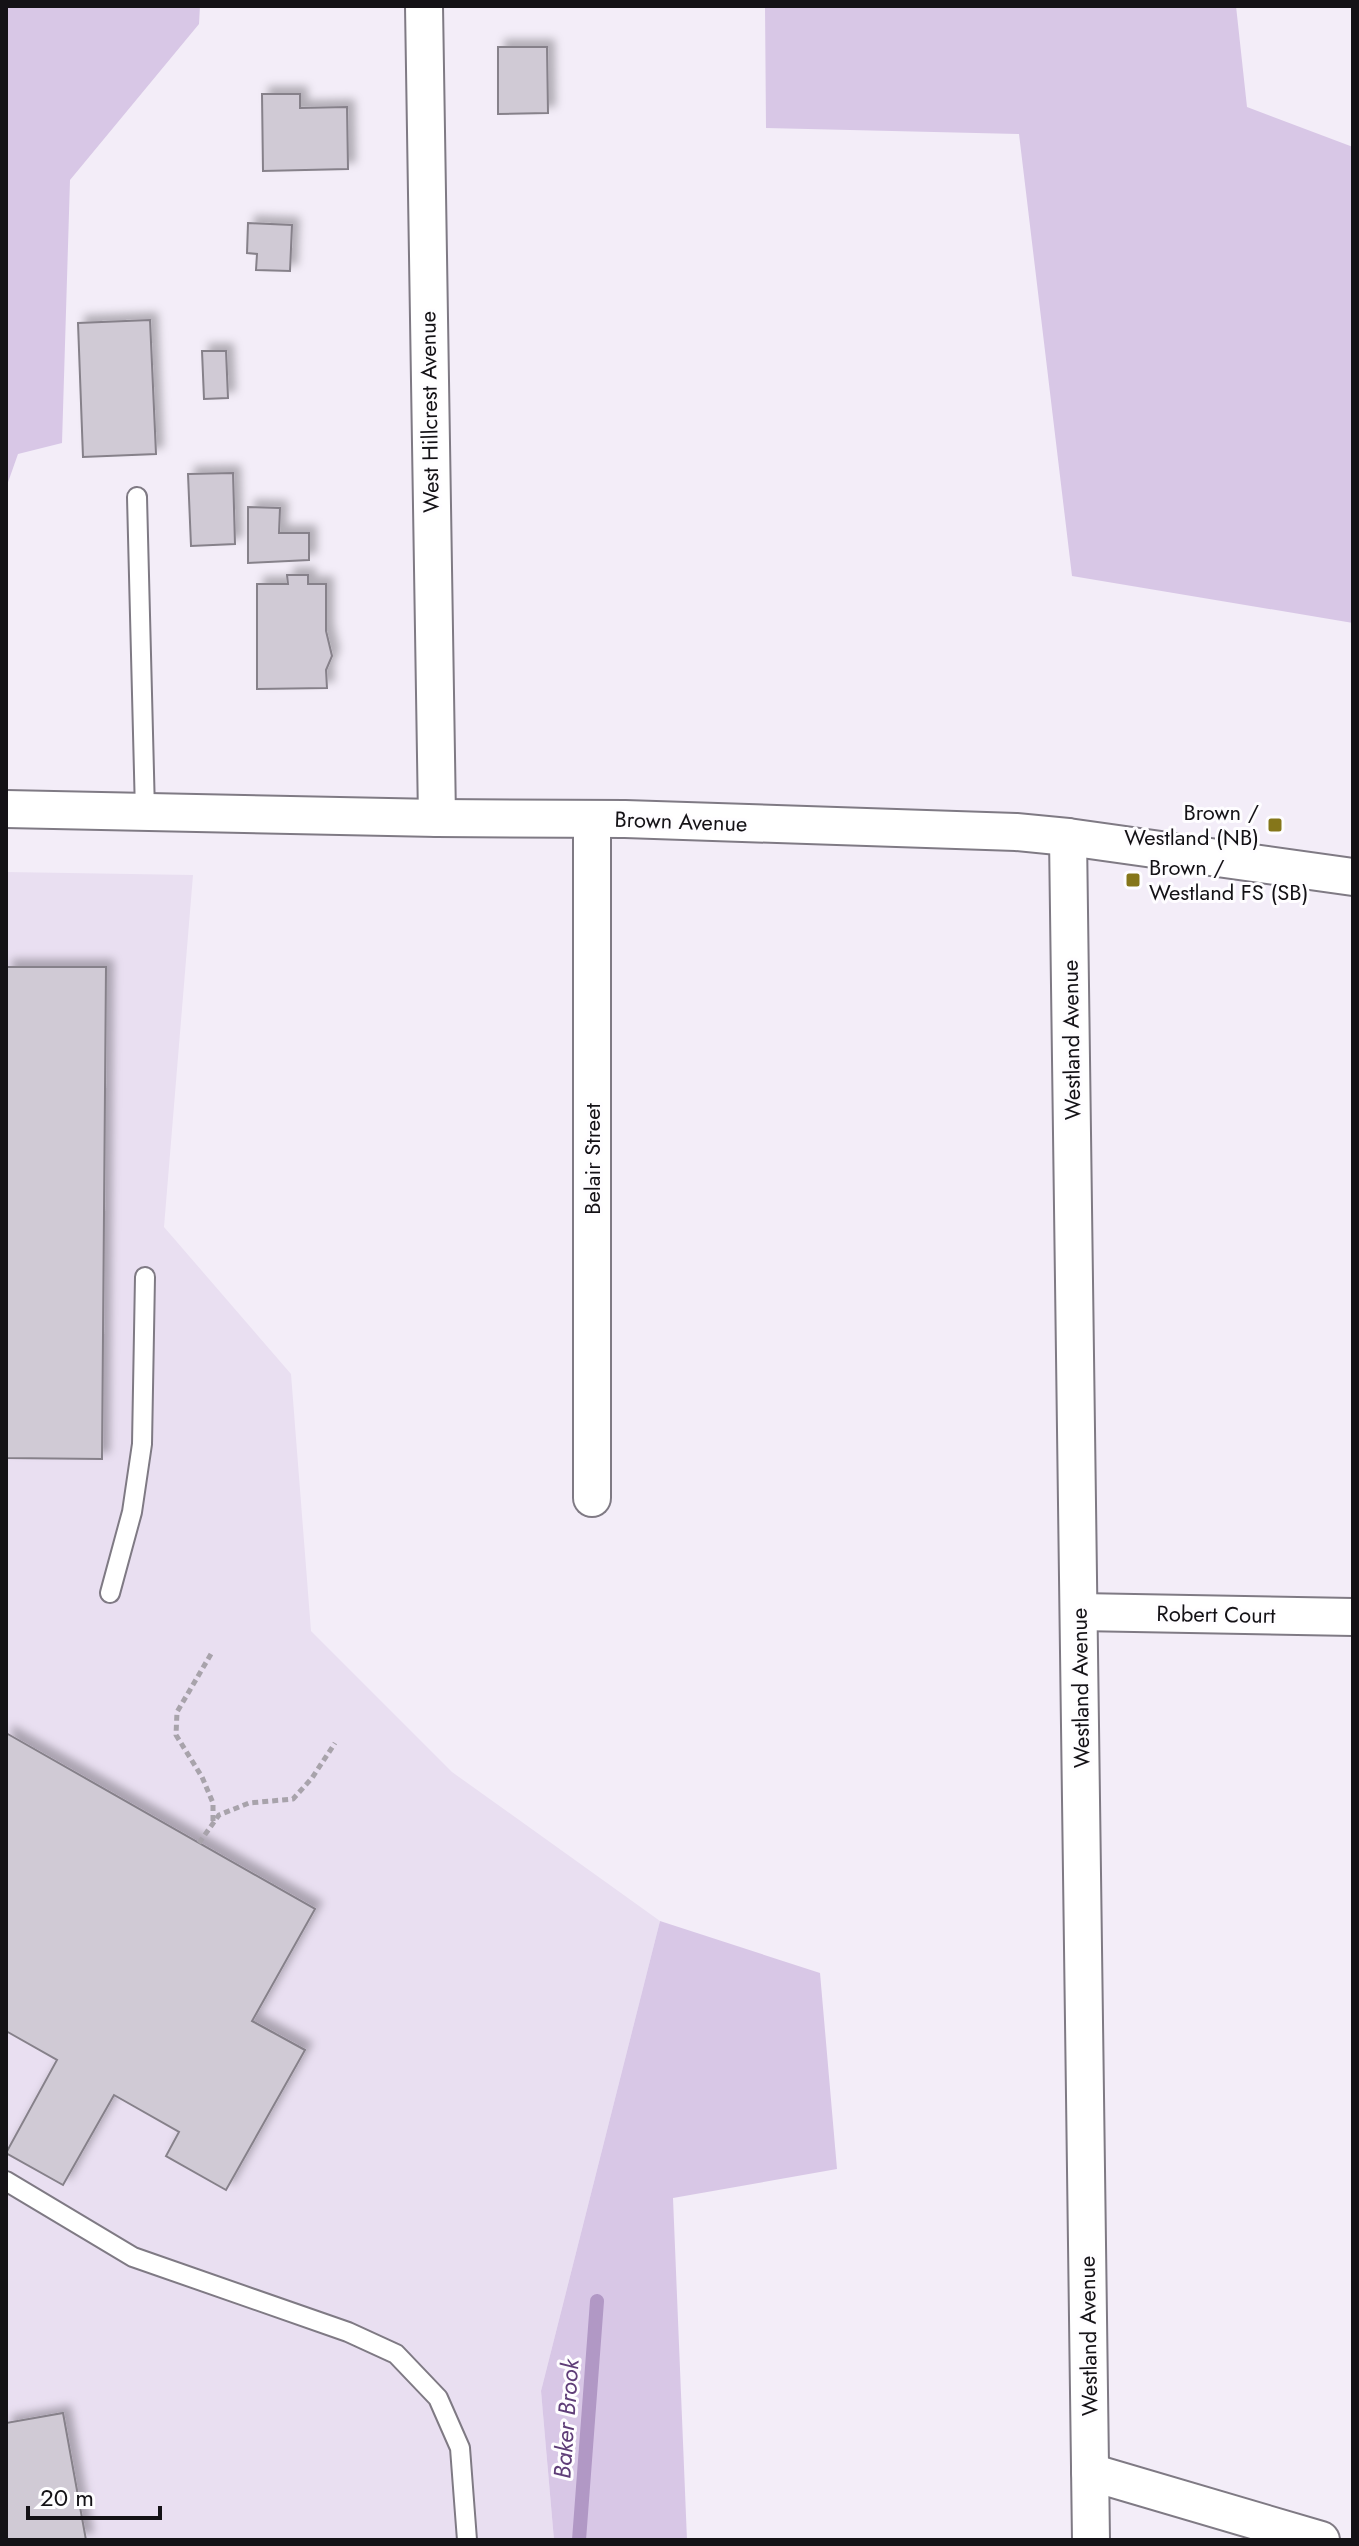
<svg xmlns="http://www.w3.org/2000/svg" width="1359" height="2546" viewBox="0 0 1359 2546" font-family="Jost,sans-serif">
  <defs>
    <filter id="shadow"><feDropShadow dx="7" dy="-7" stdDeviation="4" flood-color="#0004"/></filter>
  </defs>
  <rect width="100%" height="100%" fill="#f3edf8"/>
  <path fill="#e9dff1" d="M6 872 193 875 164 1227 291 1374 311 1631 452 1772 660 1921 541 2391 554 2540H6Z"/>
  <g fill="#d8c7e6">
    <path d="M6 6H200L199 24 70 180 62 443 18 454 6 488Z"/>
    <path d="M765 6H1236L1247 107 1353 147V623L1072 576 1019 134 766 128Z"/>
    <path d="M660 1921 820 1973 837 2169 673 2198 687 2540H554L541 2391Z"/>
  </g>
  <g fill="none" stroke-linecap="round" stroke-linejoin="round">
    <path stroke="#b198c5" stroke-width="14" d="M579 2540 597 2301"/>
  </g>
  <g fill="#d0cad5" stroke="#86818a" stroke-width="2" filter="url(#shadow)">
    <path d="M498 47H547L548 113 498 114Z"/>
    <path d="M262 94H300V108L347 107 348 169 263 171Z"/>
    <path d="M248 223 292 225 290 271 256 270 257 254 247 253Z"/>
    <path d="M150 320 156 454 83 457 78 323Z"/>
    <path d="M202 351H226L228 398 204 399Z"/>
    <path d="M233 473 235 544 191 546 188 474Z"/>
    <path d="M248 507 280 508 279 533H309V560L248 563Z"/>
    <path d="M287 575H308V584H326V631L332 656 326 670 327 688 257 689V584H288Z"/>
    <path d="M6 967H106L102 1459 6 1458Z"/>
    <path d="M6 1733 315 1909 252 2021 305 2050 226 2190 166 2156 179 2132 114 2095 63 2185 6 2153 57 2060 6 2031Z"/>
    <path d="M63 2413 86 2540H6V2423Z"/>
  </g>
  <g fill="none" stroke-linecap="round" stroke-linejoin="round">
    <defs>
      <g id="service">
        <path d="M137 497 145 812"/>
        <path d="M110 1593 132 1512 142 1444 145 1277"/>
        <path d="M6 2181 133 2257 348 2332 396 2354 438 2398 460 2448 467 2540"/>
      </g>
      <g id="minor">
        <path d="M424 6 437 818"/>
        <path d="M6 809 437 818 625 819 1016 832 1068 837 1353 877"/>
        <path d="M592 819V1498"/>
        <path d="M1068 837 1091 2540"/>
        <path d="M1079 1612 1353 1617"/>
        <path d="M1090 2472 1321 2540"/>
      </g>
    </defs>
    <use href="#service" stroke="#7f7a84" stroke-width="22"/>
    <use href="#minor" stroke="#7f7a84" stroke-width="40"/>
    <g stroke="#a8a3ab" stroke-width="5" stroke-dasharray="6 4" stroke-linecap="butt">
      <path d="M211 1654 177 1712 176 1735 202 1777 213 1803V1822"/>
      <path d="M199 1843 219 1815 249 1803 293 1799 312 1778 335 1743"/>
    </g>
    <use href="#service" stroke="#fff" stroke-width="18"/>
    <use href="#minor" stroke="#fff" stroke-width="36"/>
  </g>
  <g fill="#85761a" stroke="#fefdff" stroke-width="3">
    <rect x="1267" y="817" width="16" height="16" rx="4"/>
    <rect x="1125" y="872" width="16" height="16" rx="4"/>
  </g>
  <g text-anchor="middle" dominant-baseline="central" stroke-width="6" stroke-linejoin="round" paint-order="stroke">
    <g font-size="22" fill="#141216" stroke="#fefdff">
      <text transform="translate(429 412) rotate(-91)">West Hillcrest Avenue</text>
      <text transform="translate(681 821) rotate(2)">Brown Avenue</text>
      <text transform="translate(1071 1040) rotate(-91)">Westland Avenue</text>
      <text transform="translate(592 1159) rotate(-90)">Belair Street</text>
      <text transform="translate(1216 1614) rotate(1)">Robert Court</text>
      <text transform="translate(1080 1688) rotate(-91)">Westland Avenue</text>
      <text transform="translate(1088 2336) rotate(-91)">Westland Avenue</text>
    </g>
    <g font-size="22" fill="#141216" stroke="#fefdff" text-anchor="end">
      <text x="1259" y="812">Brown /<tspan x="1259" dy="25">Westland (NB)</tspan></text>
      <text x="1149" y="867" text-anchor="start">Brown /<tspan x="1149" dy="25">Westland FS (SB)</tspan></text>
    </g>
    <g font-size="24" font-style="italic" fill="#5f3e78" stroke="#fefdff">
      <text transform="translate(566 2419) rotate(-86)">Baker Brook</text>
    </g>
  </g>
  <rect width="1359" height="2546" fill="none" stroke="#141216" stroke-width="16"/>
  <path d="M28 2506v12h132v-12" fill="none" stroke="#141216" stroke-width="4"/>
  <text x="40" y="2506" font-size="24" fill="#141216" stroke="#fefdff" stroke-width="6" paint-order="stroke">20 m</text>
</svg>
